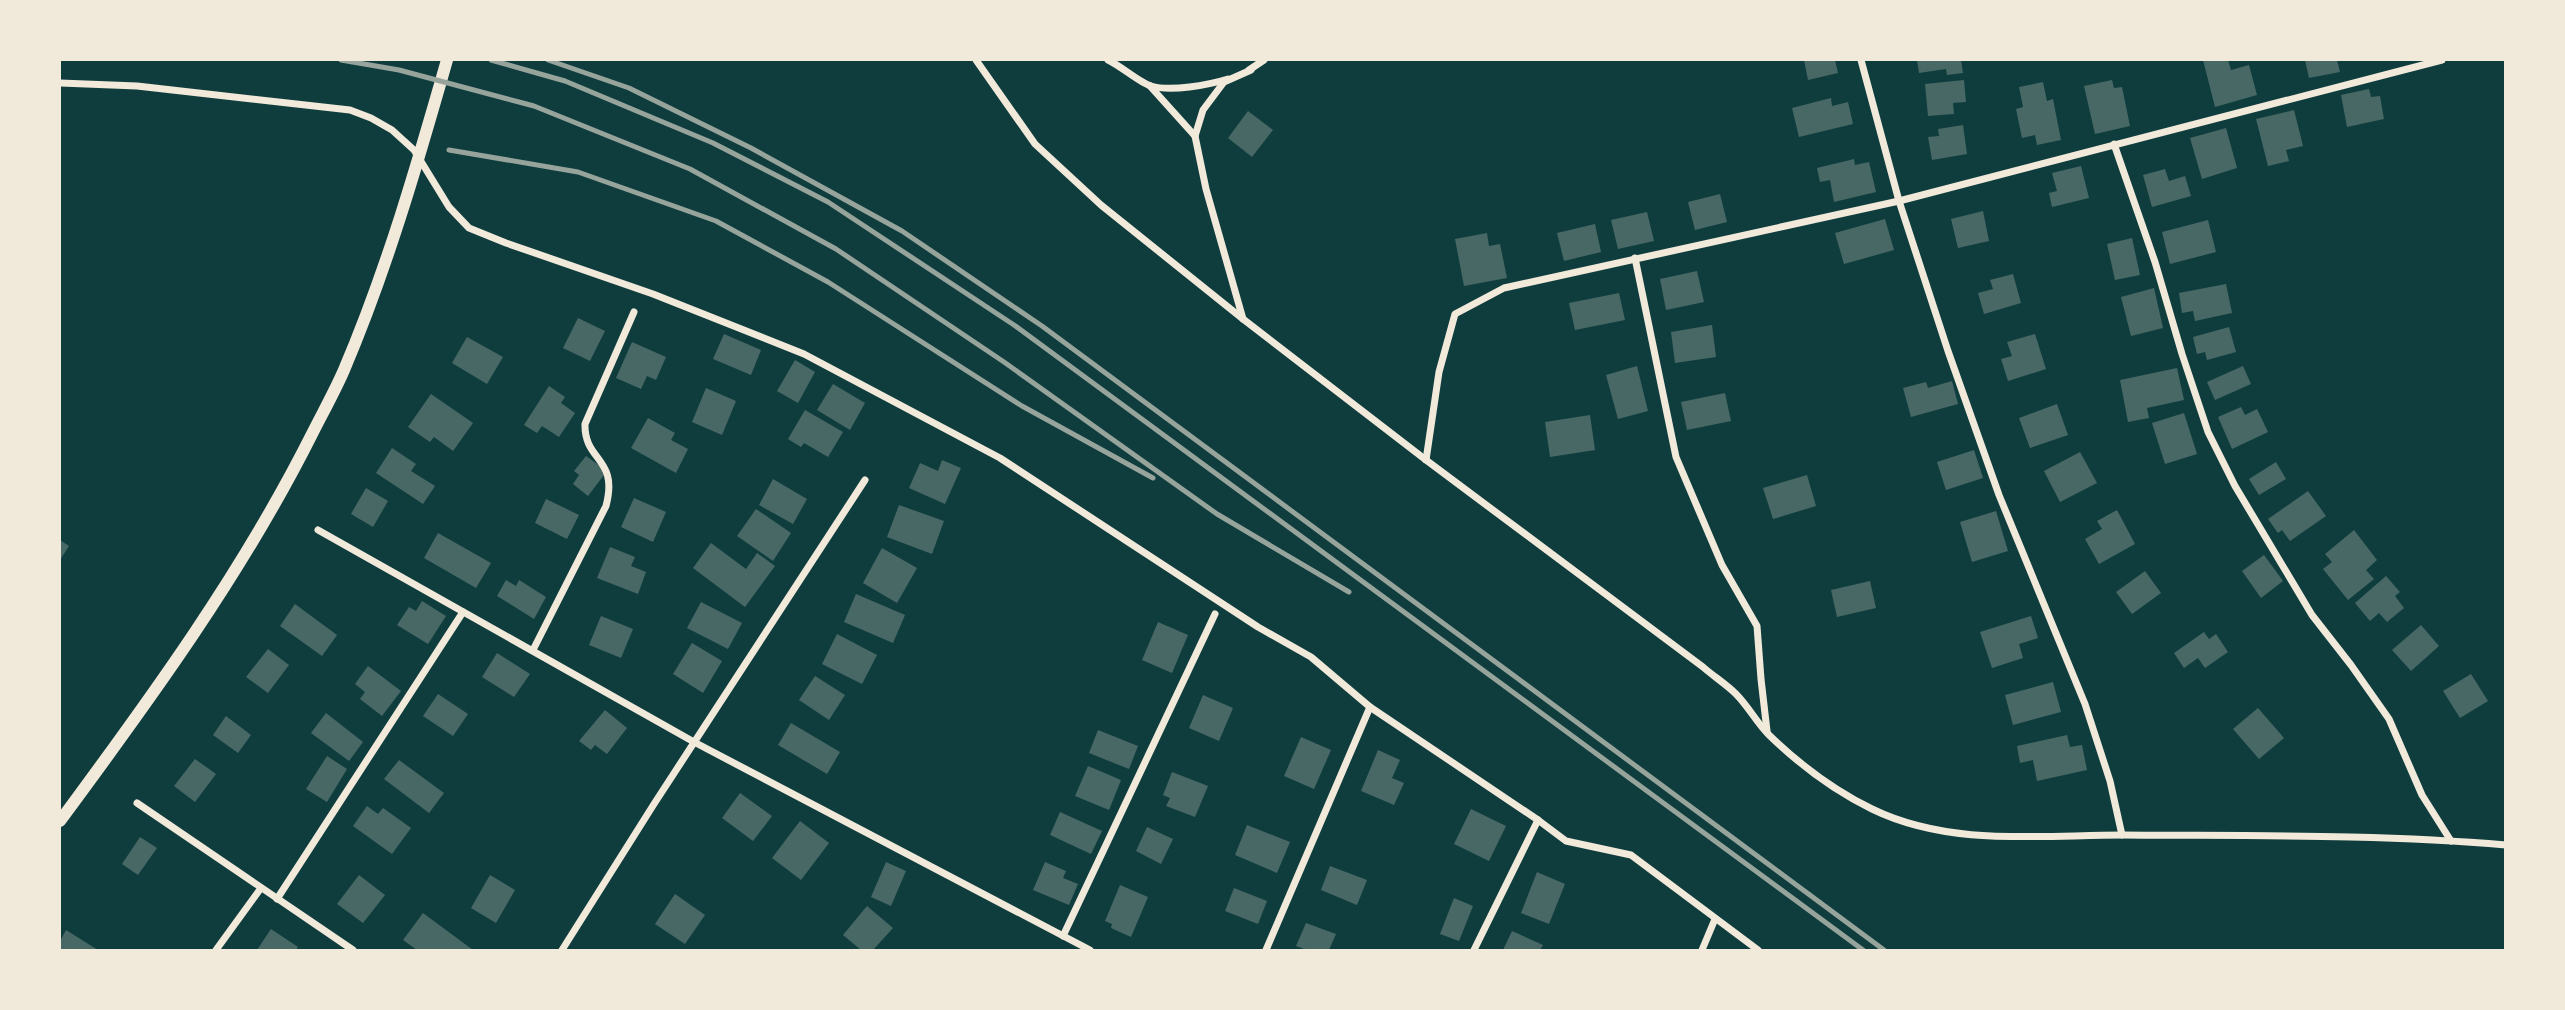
<svg xmlns="http://www.w3.org/2000/svg" width="2565" height="1010" viewBox="0 0 2565 1010" font-family="Commissioner,sans-serif">
  <rect width="100%" height="100%" fill="#0f3d3e"/>
  <g fill="#486865">
    <path d="M1804 60H1835L1838 73 1808 80Z"/>
    <path d="M1917 60H1961L1963 73 1947 75 1946 69 1919 73Z"/>
    <path d="M2203 60H2228L2231 70 2249 65 2257 95 2215 107Z"/>
    <path d="M2305 60H2337L2340 72 2309 78Z"/>
    <path d="M1964 80 1966 102 1953 103 1954 114 1928 116 1925 84Z"/>
    <path d="M2112 80 2114 88 2122 87 2130 126 2095 134 2084 86Z"/>
    <path d="M2043 82 2047 101 2053 99 2061 140 2037 145 2035 135 2022 138 2016 109 2023 107 2019 87Z"/>
    <path d="M2369 89 2371 97 2380 96 2384 119 2347 127 2341 95Z"/>
    <path d="M1831 98 1832 106 1848 102 1853 124 1799 137 1792 108Z"/>
    <path d="M2294 110 2303 146 2286 150 2289 161 2268 166 2256 119Z"/>
    <path d="M1248 111 1273 130 1252 157 1228 138Z"/>
    <path d="M1963 125 1967 154 1932 160 1928 137 1939 136 1938 129Z"/>
    <path d="M2226 128 2237 168 2202 179 2190 138Z"/>
    <path d="M1854 159 1855 165 1869 162 1876 192 1834 202 1830 180 1820 182 1817 168Z"/>
    <path d="M2081 166 2089 198 2052 207 2049 193 2057 191 2052 173Z"/>
    <path d="M2165 169 2169 181 2185 176 2191 196 2152 207 2143 175Z"/>
    <path d="M1720 194 1727 222 1695 230 1688 202Z"/>
    <path d="M1983 211 1989 241 1958 248 1951 219Z"/>
    <path d="M1647 212 1654 241 1618 249 1611 220Z"/>
    <path d="M1885 219 1894 250 1844 264 1835 233Z"/>
    <path d="M2208 220 2216 252 2170 264 2162 232Z"/>
    <path d="M1595 224 1601 252 1564 261 1557 233Z"/>
    <path d="M1487 233 1489 246 1500 244 1507 278 1464 286 1455 239Z"/>
    <path d="M2132 238 2140 275 2115 280 2107 244Z"/>
    <path d="M1697 271 1704 302 1666 310 1660 279Z"/>
    <path d="M2013 274 2021 303 1984 314 1978 293 1993 289 1990 280Z"/>
    <path d="M2226 284 2232 313 2195 321 2193 311 2182 313 2179 293Z"/>
    <path d="M2154 288 2163 328 2131 336 2121 297Z"/>
    <path d="M1619 293 1625 320 1575 330 1569 303Z"/>
    <path d="M578 318 605 331 590 361 563 348Z"/>
    <path d="M1712 325 1716 357 1675 363 1671 332Z"/>
    <path d="M2229 327 2236 352 2207 360 2205 352 2197 354 2193 337Z"/>
    <path d="M724 334 761 350 751 375 713 359Z"/>
    <path d="M2035 334 2046 369 2008 381 2001 359 2012 356 2007 342Z"/>
    <path d="M467 337 503 357 487 384 452 363Z"/>
    <path d="M632 342 666 357 656 380 647 376 641 389 616 378Z"/>
    <path d="M795 360 815 372 798 403 777 391Z"/>
    <path d="M1637 366 1648 411 1618 419 1606 375Z"/>
    <path d="M2243 366 2251 384 2215 400 2207 382Z"/>
    <path d="M2177 368 2184 400 2147 408 2149 418 2128 422 2120 380Z"/>
    <path d="M1952 381 1958 404 1911 417 1903 388 1926 382 1928 388Z"/>
    <path d="M833 384 865 403 850 430 817 410Z"/>
    <path d="M549 386 565 397 561 403 575 413 559 437 542 426 537 433 524 425Z"/>
    <path d="M706 388 736 401 722 435 692 422Z"/>
    <path d="M1725 393 1731 421 1687 430 1681 402Z"/>
    <path d="M431 394 473 423 453 451 434 437 430 442 408 427Z"/>
    <path d="M2057 404 2068 435 2030 448 2019 418Z"/>
    <path d="M2241 407 2245 415 2257 409 2268 432 2232 449 2218 417Z"/>
    <path d="M805 410 843 432 828 457 804 443 801 447 788 439Z"/>
    <path d="M2184 413 2197 454 2165 464 2152 423Z"/>
    <path d="M1590 415 1595 450 1550 457 1545 422Z"/>
    <path d="M648 418 675 433 671 440 688 449 676 473 631 448Z"/>
    <path d="M392 448 416 464 411 471 435 486 423 504 376 473Z"/>
    <path d="M1974 450 1983 478 1946 490 1937 462Z"/>
    <path d="M2080 452 2097 483 2060 502 2044 471Z"/>
    <path d="M586 456 607 471 588 496 573 484 579 475 574 471Z"/>
    <path d="M942 460 961 468 945 504 909 488 920 463 938 471Z"/>
    <path d="M2276 462 2286 479 2259 495 2249 479Z"/>
    <path d="M1807 475 1816 506 1773 519 1763 488Z"/>
    <path d="M773 479 807 499 793 524 759 505Z"/>
    <path d="M366 488 388 501 373 527 351 514Z"/>
    <path d="M2308 491 2326 516 2290 541 2282 530 2278 533 2268 519Z"/>
    <path d="M634 498 666 512 653 542 621 527Z"/>
    <path d="M546 499 579 515 567 539 535 523Z"/>
    <path d="M899 505 944 521 932 554 887 537Z"/>
    <path d="M756 509 791 533 773 561 737 536Z"/>
    <path d="M2117 510 2135 544 2099 564 2085 539 2102 529 2097 521Z"/>
    <path d="M1996 511 2008 551 1972 562 1960 522Z"/>
    <path d="M2354 530 2377 560 2366 570 2374 579 2348 600 2323 569 2332 562 2325 554Z"/>
    <path d="M438 533 491 563 476 588 424 558Z"/>
    <path d="M60 540 69 546 60 560Z"/>
    <path d="M711 543 746 569 757 553 775 566 745 607 693 568Z"/>
    <path d="M610 547 635 557 631 566 646 572 638 594 597 578Z"/>
    <path d="M882 548 917 568 897 603 863 583Z"/>
    <path d="M2264 555 2283 581 2261 598 2242 571Z"/>
    <path d="M2145 571 2161 593 2132 614 2116 592Z"/>
    <path d="M2386 576 2400 592 2395 596 2404 608 2387 622 2379 613 2370 621 2355 603Z"/>
    <path d="M506 580 516 586 519 580 546 597 534 619 497 596Z"/>
    <path d="M1870 581 1876 608 1837 617 1831 590Z"/>
    <path d="M856 594 905 615 893 643 844 622Z"/>
    <path d="M422 601 446 616 428 644 397 625 409 607 416 611Z"/>
    <path d="M701 602 742 623 728 649 687 628Z"/>
    <path d="M295 604 337 635 322 656 280 626Z"/>
    <path d="M601 616 633 629 621 658 589 645Z"/>
    <path d="M2031 616 2038 638 2019 644 2023 658 1992 668 1980 632Z"/>
    <path d="M1158 622 1188 635 1172 673 1142 660Z"/>
    <path d="M2421 625 2439 646 2411 671 2392 650Z"/>
    <path d="M2204 632 2209 639 2216 634 2228 652 2205 668 2198 658 2184 668 2174 653Z"/>
    <path d="M837 634 877 655 862 684 822 664Z"/>
    <path d="M692 643 722 661 703 693 673 674Z"/>
    <path d="M268 649 289 665 268 693 246 677Z"/>
    <path d="M497 653 530 674 514 697 482 677Z"/>
    <path d="M368 666 401 691 382 716 360 699 365 692 355 684Z"/>
    <path d="M2471 674 2488 701 2460 718 2443 691Z"/>
    <path d="M815 676 845 695 829 720 799 700Z"/>
    <path d="M2053 682 2061 712 2013 725 2005 695Z"/>
    <path d="M438 694 468 714 453 736 423 716Z"/>
    <path d="M1203 695 1233 708 1219 741 1189 728Z"/>
    <path d="M2258 708 2284 738 2259 759 2233 729Z"/>
    <path d="M605 710 627 728 607 754 595 745 591 750 579 741Z"/>
    <path d="M326 713 363 742 349 761 311 733Z"/>
    <path d="M226 716 251 735 238 753 213 735Z"/>
    <path d="M791 723 840 752 827 774 778 745Z"/>
    <path d="M1098 730 1138 746 1129 769 1089 753Z"/>
    <path d="M2067 735 2070 747 2082 745 2087 770 2037 781 2033 760 2020 763 2017 746Z"/>
    <path d="M1301 737 1331 750 1314 789 1284 776Z"/>
    <path d="M1378 750 1400 760 1392 778 1404 783 1394 805 1361 791Z"/>
    <path d="M327 756 347 769 327 802 306 789Z"/>
    <path d="M195 759 216 774 195 802 174 786Z"/>
    <path d="M399 760 444 793 429 813 384 779Z"/>
    <path d="M1088 766 1121 780 1109 810 1075 796Z"/>
    <path d="M1172 772 1208 786 1195 817 1166 806 1170 798 1163 795Z"/>
    <path d="M740 793 772 816 753 841 722 818Z"/>
    <path d="M367 806 378 814 383 808 411 828 392 854 353 826Z"/>
    <path d="M1471 809 1506 826 1489 861 1454 844Z"/>
    <path d="M1060 812 1102 831 1091 854 1050 835Z"/>
    <path d="M800 821 829 843 801 880 772 858Z"/>
    <path d="M1247 825 1290 842 1277 873 1235 855Z"/>
    <path d="M1147 827 1173 839 1161 864 1136 851Z"/>
    <path d="M140 837 157 848 138 875 122 864Z"/>
    <path d="M886 862 906 871 891 906 871 897Z"/>
    <path d="M1045 862 1066 871 1063 878 1078 884 1069 905 1033 890Z"/>
    <path d="M1330 866 1367 880 1357 905 1321 890Z"/>
    <path d="M1537 872 1565 884 1549 924 1521 913Z"/>
    <path d="M359 875 385 895 363 923 337 904Z"/>
    <path d="M490 875 515 890 496 923 471 908Z"/>
    <path d="M1120 885 1148 897 1131 937 1111 928 1112 924 1105 921Z"/>
    <path d="M1234 888 1267 901 1258 924 1225 911Z"/>
    <path d="M675 894 705 915 685 944 655 924Z"/>
    <path d="M1454 898 1473 906 1459 941 1440 934Z"/>
    <path d="M867 906 893 928 873 950H861L843 935Z"/>
    <path d="M423 913 473 950H417L403 940Z"/>
    <path d="M1306 923 1336 934 1329 950H1307L1296 946Z"/>
    <path d="M271 929 298 947 296 950H257Z"/>
    <path d="M66 930 98 950H60V941Z"/>
    <path d="M1512 931 1543 945 1540 950H1503Z"/>
  </g>
  <g fill="none" stroke-linecap="round" stroke-linejoin="round">
    <g stroke="#f1e9da" stroke-width="7">
      <path d="M976 60 1035 144 1101 205 1243 319 1426 460 1703 667C1713 676 1726 684 1736 694 1748 706 1757 723 1769 735 1800 765 1833 790 1872 809 1950 847 2040 835 2123 835 2250 836 2379 834 2506 845"/>
      <path d="M1108 60C1121 66 1140 83 1151 86 1171 92 1208 85 1228 79"/>
      <path d="M1861 60 1899 201 1948 351 1999 495 2085 704 2110 781 2122 835"/>
      <path d="M1249 70 1264 60"/>
      <path d="M60 83 137 86 350 110 371 118 392 130 414 150 449 207 469 228 506 243 653 294 804 354 1000 458 1258 627 1311 657 1370 707 1538 820 1566 841 1631 855 1758 950"/>
      <path d="M1150 86 1195 136"/>
      <path d="M2114 144 2155 262 2182 354 2208 432 2235 486 2312 615 2351 665 2389 719 2422 795 2451 841"/>
      <path d="M1635 258 1676 457 1722 565 1757 626 1761 679 1767 731"/>
      <path d="M1243 319 1206 189 1195 136 1203 110 1224 82 1251 70"/>
      <path d="M1426 460 1439 372 1455 314 1504 288 1899 201 2442 60"/>
      <path d="M318 530 694 742 1090 950"/>
      <path d="M533 650 606 506C619 457 584 462 585 424L634 312"/>
      <path d="M137 803 353 950"/>
      <path d="M277 899 463 612"/>
      <path d="M1063 936 1215 614"/>
      <path d="M216 950 261 888"/>
      <path d="M562 950 654 804 865 480"/>
      <path d="M1266 950 1370 707"/>
      <path d="M1474 950 1538 820"/>
      <path d="M1702 950 1715 919"/>
    </g>
    <path stroke="#f1e9da" stroke-width="12" d="M60 821C151 698 242 573 311 436 322 414 334 393 344 370 387 269 417 165 447 60"/>
    <g stroke="#97a49c" stroke-width="5">
      <path d="M341 60 399 70 534 106 690 169 836 249 1004 362 1217 514 1349 592"/>
      <path d="M491 60 565 81 713 143 828 202 1014 325 1863 950"/>
      <path d="M548 60 629 88 751 148 902 231 1042 326 1884 950"/>
      <path d="M449 150 578 172 716 221 828 282 1022 406 1153 478"/>
    </g>
  </g>
  <rect width="2565" height="1010" fill="none" stroke="#f1e9da" stroke-width="122"/>
</svg>
